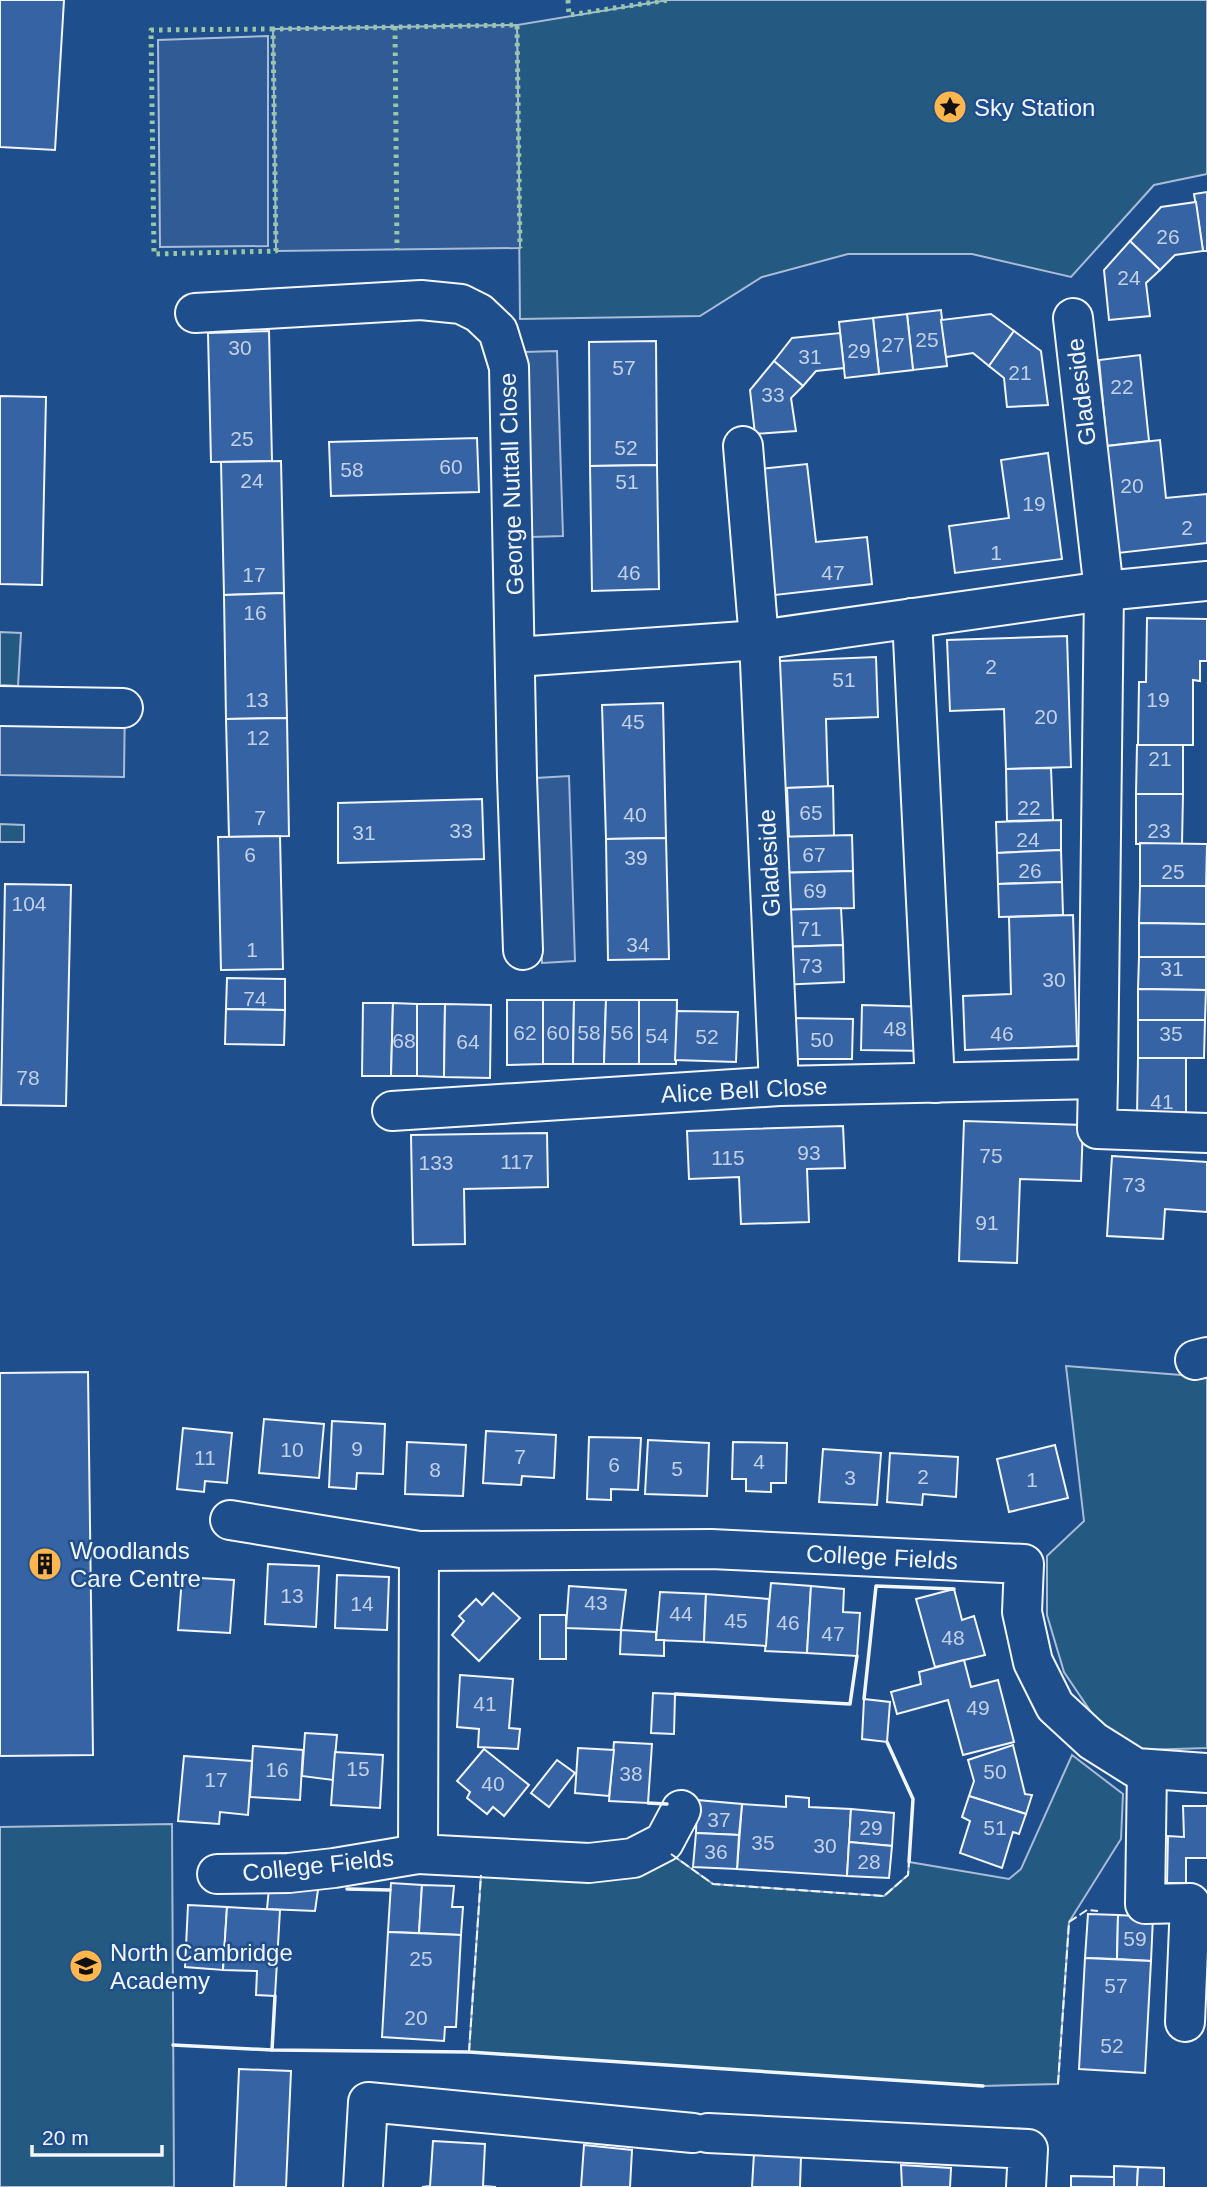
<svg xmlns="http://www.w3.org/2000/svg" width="1207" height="2187" viewBox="0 0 1207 2187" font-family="Helvetica,sans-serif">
  <rect width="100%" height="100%" fill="#1f4e8c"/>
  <g fill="#245a82" stroke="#a8bbd7" stroke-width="2">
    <path d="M668 0H1207V174L1154 185 1071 277 972 254H848L762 277 700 316 520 319 517 25Z"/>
    <path d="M0 632 21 633 18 686 0 685Z"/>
    <path d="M0 824 24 825V842H0Z"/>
    <path d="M1066 1366 1207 1377V1748L1143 1750 1097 1721 1064 1672 1047 1615V1556L1084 1521Z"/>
    <path d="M1072 1755 1123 1794 1121 1839 1069 1922 1058 2084 983 2086 469 2052 481 1875 668 1852 713 1884 884 1896 908 1875 909 1862 1009 1879 1021 1869Z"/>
    <path d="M172 1824 174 2187H0V1827Z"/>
  </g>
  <g fill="#305b95" stroke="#a8bbd7" stroke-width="2">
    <path d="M517 25 520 248 276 251 273 29Z"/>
    <path d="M268 36V246L160 247 158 40Z"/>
    <path d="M557 351 563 536 531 537 524 352Z"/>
    <path d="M0 695 125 697 124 777 0 775Z"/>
    <path d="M569 776 575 961 542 963 536 778Z"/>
  </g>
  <g fill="#3563a3" stroke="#f2f6ff" stroke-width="2">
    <path d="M0 0H64L55 150 0 147Z"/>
    <path d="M1207 192V251H1203L1194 194Z"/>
    <path d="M1196 202 1203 251 1175 255 1160 270 1130 241 1161 207Z"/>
    <path d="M1130 241 1160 270 1146 283 1150 316 1109 320 1104 270Z"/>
    <path d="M941 310 947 366 913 370 907 314Z"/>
    <path d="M907 314 913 370 879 374 873 318Z"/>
    <path d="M991 314 1014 331 989 366 973 353 946 357 941 320Z"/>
    <path d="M873 318 879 374 845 378 839 322Z"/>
    <path d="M269 331 272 461 211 462 208 333Z"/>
    <path d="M1014 331 1041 351 1048 405 1007 407 1004 378 989 366Z"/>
    <path d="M840 333 844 368 816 371 803 386 774 361 792 338Z"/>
    <path d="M656 341 657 465 590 466 589 342Z"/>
    <path d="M1140 355 1149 441 1107 446 1099 360Z"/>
    <path d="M774 361 803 386 791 398 796 431 755 434 750 390Z"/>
    <path d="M0 396 46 397 42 585 0 584Z"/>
    <path d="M477 438 479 492 331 496 329 442Z"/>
    <path d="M1160 440 1166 498 1207 494V543L1118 553 1107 446Z"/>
    <path d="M1048 453 1062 559 955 573 949 526 1009 518 1001 460Z"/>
    <path d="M281 461 284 593 224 595 221 462Z"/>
    <path d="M807 464 816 542 867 537 872 584 775 595 760 469Z"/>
    <path d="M657 465 659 589 592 591 590 466Z"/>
    <path d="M284 593 287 718 226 719 224 595Z"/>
    <path d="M1147 618 1207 619V661H1200V681L1193 680V745H1138L1139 682H1146Z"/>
    <path d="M1067 636 1071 767 1006 769 1004 709 950 711 947 640Z"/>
    <path d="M876 657 878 717 826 719 828 787 783 788 779 661Z"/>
    <path d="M663 703 666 838 606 839 602 705Z"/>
    <path d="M287 718 289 836 229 837 226 719Z"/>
    <path d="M1137 745H1183V794H1136Z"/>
    <path d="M1051 768 1053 820 1007 821 1006 769Z"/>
    <path d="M833 786 834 836 789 837 787 788Z"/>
    <path d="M1136 794H1183L1182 844H1136Z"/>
    <path d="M482 799 484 859 338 863V803Z"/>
    <path d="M1061 820V850L997 853 996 822Z"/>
    <path d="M852 835 853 871 776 873 775 837Z"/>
    <path d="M280 836 283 969 221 970 218 837Z"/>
    <path d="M666 838 669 959 608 960 606 839Z"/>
    <path d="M1140 843 1207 844 1206 886H1140Z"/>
    <path d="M1061 850 1062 882 998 884 997 853Z"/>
    <path d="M853 871 854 908 778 910 776 873Z"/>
    <path d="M1062 882 1063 915 999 917 998 884Z"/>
    <path d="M5 884 71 885 66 1106 1 1105Z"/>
    <path d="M1140 886H1206V924L1139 923Z"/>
    <path d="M841 908 843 945 778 947V910Z"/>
    <path d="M1073 915 1077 1046 965 1050 963 996 1011 994 1009 917Z"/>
    <path d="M1139 923 1206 924V957H1139Z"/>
    <path d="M843 945 844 982 780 985 778 947Z"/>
    <path d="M1139 957H1206V990L1138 989Z"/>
    <path d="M227 978 285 979V1010L226 1009Z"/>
    <path d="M1138 989 1206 990 1205 1020H1138Z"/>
    <path d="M507 1000H543V1064L507 1065Z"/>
    <path d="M543 1000H574L573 1064H543Z"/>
    <path d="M574 1000H606L604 1064H573Z"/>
    <path d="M606 1000H639V1064H604Z"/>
    <path d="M639 1000H677L676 1064H639Z"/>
    <path d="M363 1003H393L391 1076H362Z"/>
    <path d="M393 1003 417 1004V1076H391Z"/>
    <path d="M417 1004H445L444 1077 417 1076Z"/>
    <path d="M445 1004 491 1005 490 1078 444 1077Z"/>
    <path d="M862 1005 930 1007 928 1051 861 1050Z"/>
    <path d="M226 1009 285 1010 284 1045 225 1044Z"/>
    <path d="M677 1011 738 1012 736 1062 675 1060Z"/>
    <path d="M792 1018 853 1019 852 1059H792Z"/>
    <path d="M1138 1020H1205L1204 1058H1138Z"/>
    <path d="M1138 1058H1186V1117L1137 1116Z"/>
    <path d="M964 1121 1083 1125 1081 1181 1020 1179 1017 1263 959 1261Z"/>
    <path d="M843 1126 845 1168 807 1169 809 1222 741 1224 739 1177 689 1179 687 1131Z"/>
    <path d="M547 1133 548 1187 464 1189 465 1244 413 1245 411 1135Z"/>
    <path d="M1112 1156 1207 1162V1212L1165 1209 1163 1239 1107 1236Z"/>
    <path d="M88 1372 93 1755 0 1756V1373Z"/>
    <path d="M264 1419 324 1424 319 1478 259 1473Z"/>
    <path d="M332 1421 385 1424 383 1474 357 1473 356 1489 329 1487Z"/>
    <path d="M183 1428 232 1433 227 1483 205 1481 204 1492 177 1489Z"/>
    <path d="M486 1431 556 1435 554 1478 522 1476 521 1485 483 1483Z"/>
    <path d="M589 1437 641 1438 638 1490 611 1489V1500L587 1499Z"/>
    <path d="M648 1440 709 1443 707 1496 645 1494Z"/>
    <path d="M407 1442 466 1445 463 1496 405 1494Z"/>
    <path d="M733 1442 787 1443 786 1483H771V1492L746 1491V1479H732Z"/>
    <path d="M1055 1445 1068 1498 1009 1512 997 1459Z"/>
    <path d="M823 1449 881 1453 877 1505 819 1502Z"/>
    <path d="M890 1453 958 1457 956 1497 923 1494 922 1505 887 1502Z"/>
    <path d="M268 1564 319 1566 316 1627 265 1624Z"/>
    <path d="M337 1575 389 1577 387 1630 335 1628Z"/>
    <path d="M182 1577 234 1580 230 1633 178 1630Z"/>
    <path d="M771 1583 811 1586 807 1653 765 1651Z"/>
    <path d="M569 1586 626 1590 621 1630 566 1628Z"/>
    <path d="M811 1586 844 1589 843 1612 860 1613 857 1656 807 1653Z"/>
    <path d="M954 1589 962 1620 974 1616 985 1655 935 1667 916 1599Z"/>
    <path d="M660 1592 706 1594 704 1642 656 1640Z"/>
    <path d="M493 1593 520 1618 479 1661 452 1635 464 1621 459 1616 476 1599 482 1605Z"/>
    <path d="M706 1594 769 1599 766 1646 704 1642Z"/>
    <rect x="540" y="1615" width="26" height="44"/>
    <path d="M621 1630 656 1632V1640H664V1656L620 1654Z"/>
    <path d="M964 1660 971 1687 998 1680 1014 1742 963 1755 948 1700 897 1714 891 1692 921 1684 919 1672Z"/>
    <path d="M460 1675 513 1679 509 1728 520 1729 518 1749 478 1747 479 1729 457 1727Z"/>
    <path d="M653 1693 675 1694 674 1734 651 1733Z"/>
    <path d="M864 1699 890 1702 887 1742 862 1739Z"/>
    <path d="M305 1733 337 1735 333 1780 302 1776Z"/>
    <path d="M614 1742 652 1744 648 1803 609 1801Z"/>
    <path d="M1013 1745 1025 1794 1032 1795 1026 1814 969 1796 974 1781 968 1760Z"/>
    <path d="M253 1746 303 1750 300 1800 250 1797Z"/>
    <path d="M578 1748 614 1750 609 1796 575 1793Z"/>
    <path d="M484 1749 529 1785 504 1816 493 1807 487 1814 467 1798 470 1792 457 1781Z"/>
    <path d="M335 1752 383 1755 380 1808 331 1805Z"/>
    <path d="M184 1756 252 1761 248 1815 220 1812 219 1824 178 1821Z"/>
    <path d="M557 1760 575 1773 549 1807 531 1793Z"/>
    <path d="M786 1796 809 1798V1807L851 1809 847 1876 737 1869 742 1804 786 1807Z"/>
    <path d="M969 1796 1026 1814 1019 1834 1013 1832 1002 1868 960 1853 970 1821 962 1817Z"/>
    <path d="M697 1800 742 1804 739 1835 696 1833Z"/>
    <path d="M1183 1806H1207V1858H1186V1883H1167L1168 1836 1184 1837Z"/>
    <path d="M851 1809 894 1813 892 1846 849 1842Z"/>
    <path d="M696 1833 739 1835 737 1869 693 1867Z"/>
    <path d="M849 1842 892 1846 889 1878 847 1876Z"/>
    <path d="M391 1883 422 1885 419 1933 388 1932Z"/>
    <path d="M422 1885 454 1886 452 1907H463L461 1935 419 1933Z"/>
    <path d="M269 1888 318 1890 315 1911 267 1909Z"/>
    <path d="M188 1905 227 1907 223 1970 185 1967Z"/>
    <path d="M227 1907 280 1910 275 1996 256 1995 257 1971 223 1970Z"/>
    <path d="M1088 1914 1118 1915 1117 1959 1085 1958Z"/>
    <path d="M1118 1915 1153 1917 1151 1961 1117 1959Z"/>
    <path d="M388 1932 461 1935 456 2027H445L444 2041 382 2037Z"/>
    <path d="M1085 1958 1151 1961 1145 2073 1079 2069Z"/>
    <path d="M239 2069 291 2071 286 2187H234Z"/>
    <path d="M433 2141 485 2144 483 2186 496 2187H422L430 2186Z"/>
    <path d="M584 2145 632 2150 630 2187H581Z"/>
    <path d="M754 2153 801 2156 800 2187H752Z"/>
    <path d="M901 2165 951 2168 950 2187H902Z"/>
    <path d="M1114 2166 1138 2167 1137 2187H1114Z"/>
    <path d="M1138 2167 1164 2168V2187H1137Z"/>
    <path d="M1071 2176 1114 2177V2187H1071Z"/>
  </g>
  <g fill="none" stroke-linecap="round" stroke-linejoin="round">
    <defs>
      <g id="minor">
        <path d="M195 313 421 300 461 304 479 313 498 331 509 367 517 777 523 950"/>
        <path d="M743 446 759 640 779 1086"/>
        <path d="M912 618 935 1083"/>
        <path d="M516 657 759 640 1104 591 1207 581"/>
        <path d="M0 706 123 708"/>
        <path d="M1098 1079 1097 1129 1207 1133"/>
        <path d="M392 1111 779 1086 1098 1079 1104 591 1073 318"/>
        <path d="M1195 1360 1207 1357"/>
        <path d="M230 1520 419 1551 711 1549 1024 1564 1022 1612 1033 1662 1055 1706 1093 1741 1136 1768 1207 1773"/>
        <path d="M419 1551 418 1854 589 1863 633 1858 664 1842 681 1810"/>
        <path d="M1147 1769 1145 1904 1190 1903 1185 2022"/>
        <path d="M217 1874 289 1873 334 1868 418 1854"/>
        <path d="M708 2133 1028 2149 1026 2187"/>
        <path d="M363 2187 368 2102 693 2133"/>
      </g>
    </defs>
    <use href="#minor" stroke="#f2f6ff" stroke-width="42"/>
    <use href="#minor" stroke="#1f4e8c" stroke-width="38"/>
    <g stroke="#97c8a6" stroke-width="5" stroke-dasharray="3.5 5" stroke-linecap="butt">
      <path d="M568 0 569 15 668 0"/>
      <path d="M395 27 397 250"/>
      <path d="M273 29 151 30 154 254 276 251 273 29 517 25 520 248"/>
    </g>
    <g stroke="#f2f6ff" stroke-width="2" stroke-dasharray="9 3.5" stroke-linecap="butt">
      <path d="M671 1854 713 1884 884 1896 908 1875 909 1862"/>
      <path d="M469 2052 481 1875"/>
      <path d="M1058 2084 1069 1922 1087 1910 1098 1911"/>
    </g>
    <g stroke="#f2f6ff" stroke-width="3.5">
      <path d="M675 1694 850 1704 857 1656"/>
      <path d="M864 1699 876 1586 954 1589"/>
      <path d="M887 1742 913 1799 909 1862"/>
      <path d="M648 1803 667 1804"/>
      <path d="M347 1889 390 1890"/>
      <path d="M275 1996 272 2050 469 2052 983 2086"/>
      <path d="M173 2045 272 2050"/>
    </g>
  </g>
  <defs>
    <symbol id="sight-disc" viewBox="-11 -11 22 22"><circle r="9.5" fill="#ffb74d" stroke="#1f4e8c"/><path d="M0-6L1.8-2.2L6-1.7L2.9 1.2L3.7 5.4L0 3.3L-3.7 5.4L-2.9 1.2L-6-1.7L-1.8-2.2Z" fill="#111"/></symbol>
    <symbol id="building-disc" viewBox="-11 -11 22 22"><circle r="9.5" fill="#ffb74d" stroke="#1f4e8c"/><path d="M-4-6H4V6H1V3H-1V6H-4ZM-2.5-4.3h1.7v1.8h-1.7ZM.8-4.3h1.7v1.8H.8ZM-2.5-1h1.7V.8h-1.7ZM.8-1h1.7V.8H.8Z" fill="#111"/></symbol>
    <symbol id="school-disc" viewBox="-11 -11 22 22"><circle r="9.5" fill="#ffb74d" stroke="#1f4e8c"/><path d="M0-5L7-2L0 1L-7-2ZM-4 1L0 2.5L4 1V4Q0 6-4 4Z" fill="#111"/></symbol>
  </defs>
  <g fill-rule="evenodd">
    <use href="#sight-disc" x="931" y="88" width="38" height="38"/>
    <use href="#building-disc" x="26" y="1545" width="38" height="38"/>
    <use href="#school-disc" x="67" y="1947" width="38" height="38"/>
  </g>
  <g text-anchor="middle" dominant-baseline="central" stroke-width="5" stroke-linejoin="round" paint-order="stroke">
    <g font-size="21" fill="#c3d1e8">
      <text x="1168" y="236">26</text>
      <text x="1129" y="277">24</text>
      <text x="927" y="339">25</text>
      <text x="893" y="344">27</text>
      <text x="240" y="347">30</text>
      <text x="859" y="350">29</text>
      <text x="810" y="356">31</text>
      <text x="624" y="367">57</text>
      <text x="1020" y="372">21</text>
      <text x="1122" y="386">22</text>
      <text x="773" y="394">33</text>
      <text x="242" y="438">25</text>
      <text x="626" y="447">52</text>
      <text x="451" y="466">60</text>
      <text x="352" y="469">58</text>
      <text x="252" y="480">24</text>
      <text x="627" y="481">51</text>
      <text x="1132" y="485">20</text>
      <text x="1034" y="503">19</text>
      <text x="1187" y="527">2</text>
      <text x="996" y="552">1</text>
      <text x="629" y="572">46</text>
      <text x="833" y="572">47</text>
      <text x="254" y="574">17</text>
      <text x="255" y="612">16</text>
      <text x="991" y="666">2</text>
      <text x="844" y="679">51</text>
      <text x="257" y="699">13</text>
      <text x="1158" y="699">19</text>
      <text x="1046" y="716">20</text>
      <text x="633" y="721">45</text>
      <text x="258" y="737">12</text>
      <text x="1160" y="758">21</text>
      <text x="1029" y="807">22</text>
      <text x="811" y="812">65</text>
      <text x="635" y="814">40</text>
      <text x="260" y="817">7</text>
      <text x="461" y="830">33</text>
      <text x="1159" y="830">23</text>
      <text x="364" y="832">31</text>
      <text x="1028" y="839">24</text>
      <text x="250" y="854">6</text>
      <text x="814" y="854">67</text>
      <text x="636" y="857">39</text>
      <text x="1030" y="870">26</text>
      <text x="1173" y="871">25</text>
      <text x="815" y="890">69</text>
      <text x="29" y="903">104</text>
      <text x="810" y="928">71</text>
      <text x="638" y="944">34</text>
      <text x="252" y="949">1</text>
      <text x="811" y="965">73</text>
      <text x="1172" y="968">31</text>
      <text x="1054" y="979">30</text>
      <text x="255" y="998">74</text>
      <text x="895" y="1028">48</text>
      <text x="525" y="1032">62</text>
      <text x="558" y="1032">60</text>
      <text x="589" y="1032">58</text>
      <text x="622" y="1032">56</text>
      <text x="1002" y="1033">46</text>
      <text x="1171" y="1033">35</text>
      <text x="657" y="1035">54</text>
      <text x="707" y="1036">52</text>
      <text x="822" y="1039">50</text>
      <text x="404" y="1040">68</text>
      <text x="468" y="1041">64</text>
      <text x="28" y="1077">78</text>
      <text x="1162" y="1101">41</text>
      <text x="809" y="1152">93</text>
      <text x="991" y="1155">75</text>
      <text x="728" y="1157">115</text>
      <text x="517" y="1161">117</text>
      <text x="436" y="1162">133</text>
      <text x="1134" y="1184">73</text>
      <text x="987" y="1222">91</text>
      <text x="357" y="1448">9</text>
      <text x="292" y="1449">10</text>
      <text x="520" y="1456">7</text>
      <text x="205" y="1457">11</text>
      <text x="759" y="1461">4</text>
      <text x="614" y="1464">6</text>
      <text x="677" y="1468">5</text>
      <text x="435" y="1469">8</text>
      <text x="923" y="1476">2</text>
      <text x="850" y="1477">3</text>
      <text x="1032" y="1479">1</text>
      <text x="292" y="1595">13</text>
      <text x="596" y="1602">43</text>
      <text x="362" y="1603">14</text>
      <text x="681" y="1613">44</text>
      <text x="736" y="1620">45</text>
      <text x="788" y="1622">46</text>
      <text x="833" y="1633">47</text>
      <text x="953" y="1637">48</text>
      <text x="485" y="1703">41</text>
      <text x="978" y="1707">49</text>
      <text x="358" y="1768">15</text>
      <text x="277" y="1769">16</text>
      <text x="995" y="1771">50</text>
      <text x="631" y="1773">38</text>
      <text x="216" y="1779">17</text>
      <text x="493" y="1783">40</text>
      <text x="719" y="1819">37</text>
      <text x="871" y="1827">29</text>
      <text x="995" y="1827">51</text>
      <text x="763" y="1842">35</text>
      <text x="825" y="1845">30</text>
      <text x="716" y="1851">36</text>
      <text x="869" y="1861">28</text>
      <text x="1135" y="1938">59</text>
      <text x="421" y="1958">25</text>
      <text x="1116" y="1985">57</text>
      <text x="416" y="2017">20</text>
      <text x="1112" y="2045">52</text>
    </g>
    <g font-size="24" fill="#f2f6ff" stroke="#1f4e8c" text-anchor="start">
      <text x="974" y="107">Sky Station</text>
      <text x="70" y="1550">Woodlands<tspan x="70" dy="28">Care Centre</tspan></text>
      <text x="110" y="1952">North Cambridge<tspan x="110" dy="28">Academy</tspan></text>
    </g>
    <g font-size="24" fill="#f2f6ff" stroke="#1f4e8c">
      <text transform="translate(1081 392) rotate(-97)">Gladeside</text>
      <text transform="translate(511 484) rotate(-92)">George Nuttall Close</text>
      <text transform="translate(769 863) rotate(-93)">Gladeside</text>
      <text transform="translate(744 1090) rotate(-3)">Alice Bell Close</text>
      <text transform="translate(882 1557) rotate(3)">College Fields</text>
      <text transform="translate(318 1865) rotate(-6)">College Fields</text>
    </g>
  </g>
  <path d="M32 2145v10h130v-10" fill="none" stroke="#f2f6ff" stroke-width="3.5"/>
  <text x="42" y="2145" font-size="21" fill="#f2f6ff" stroke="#1f4e8c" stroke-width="5" paint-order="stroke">20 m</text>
</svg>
